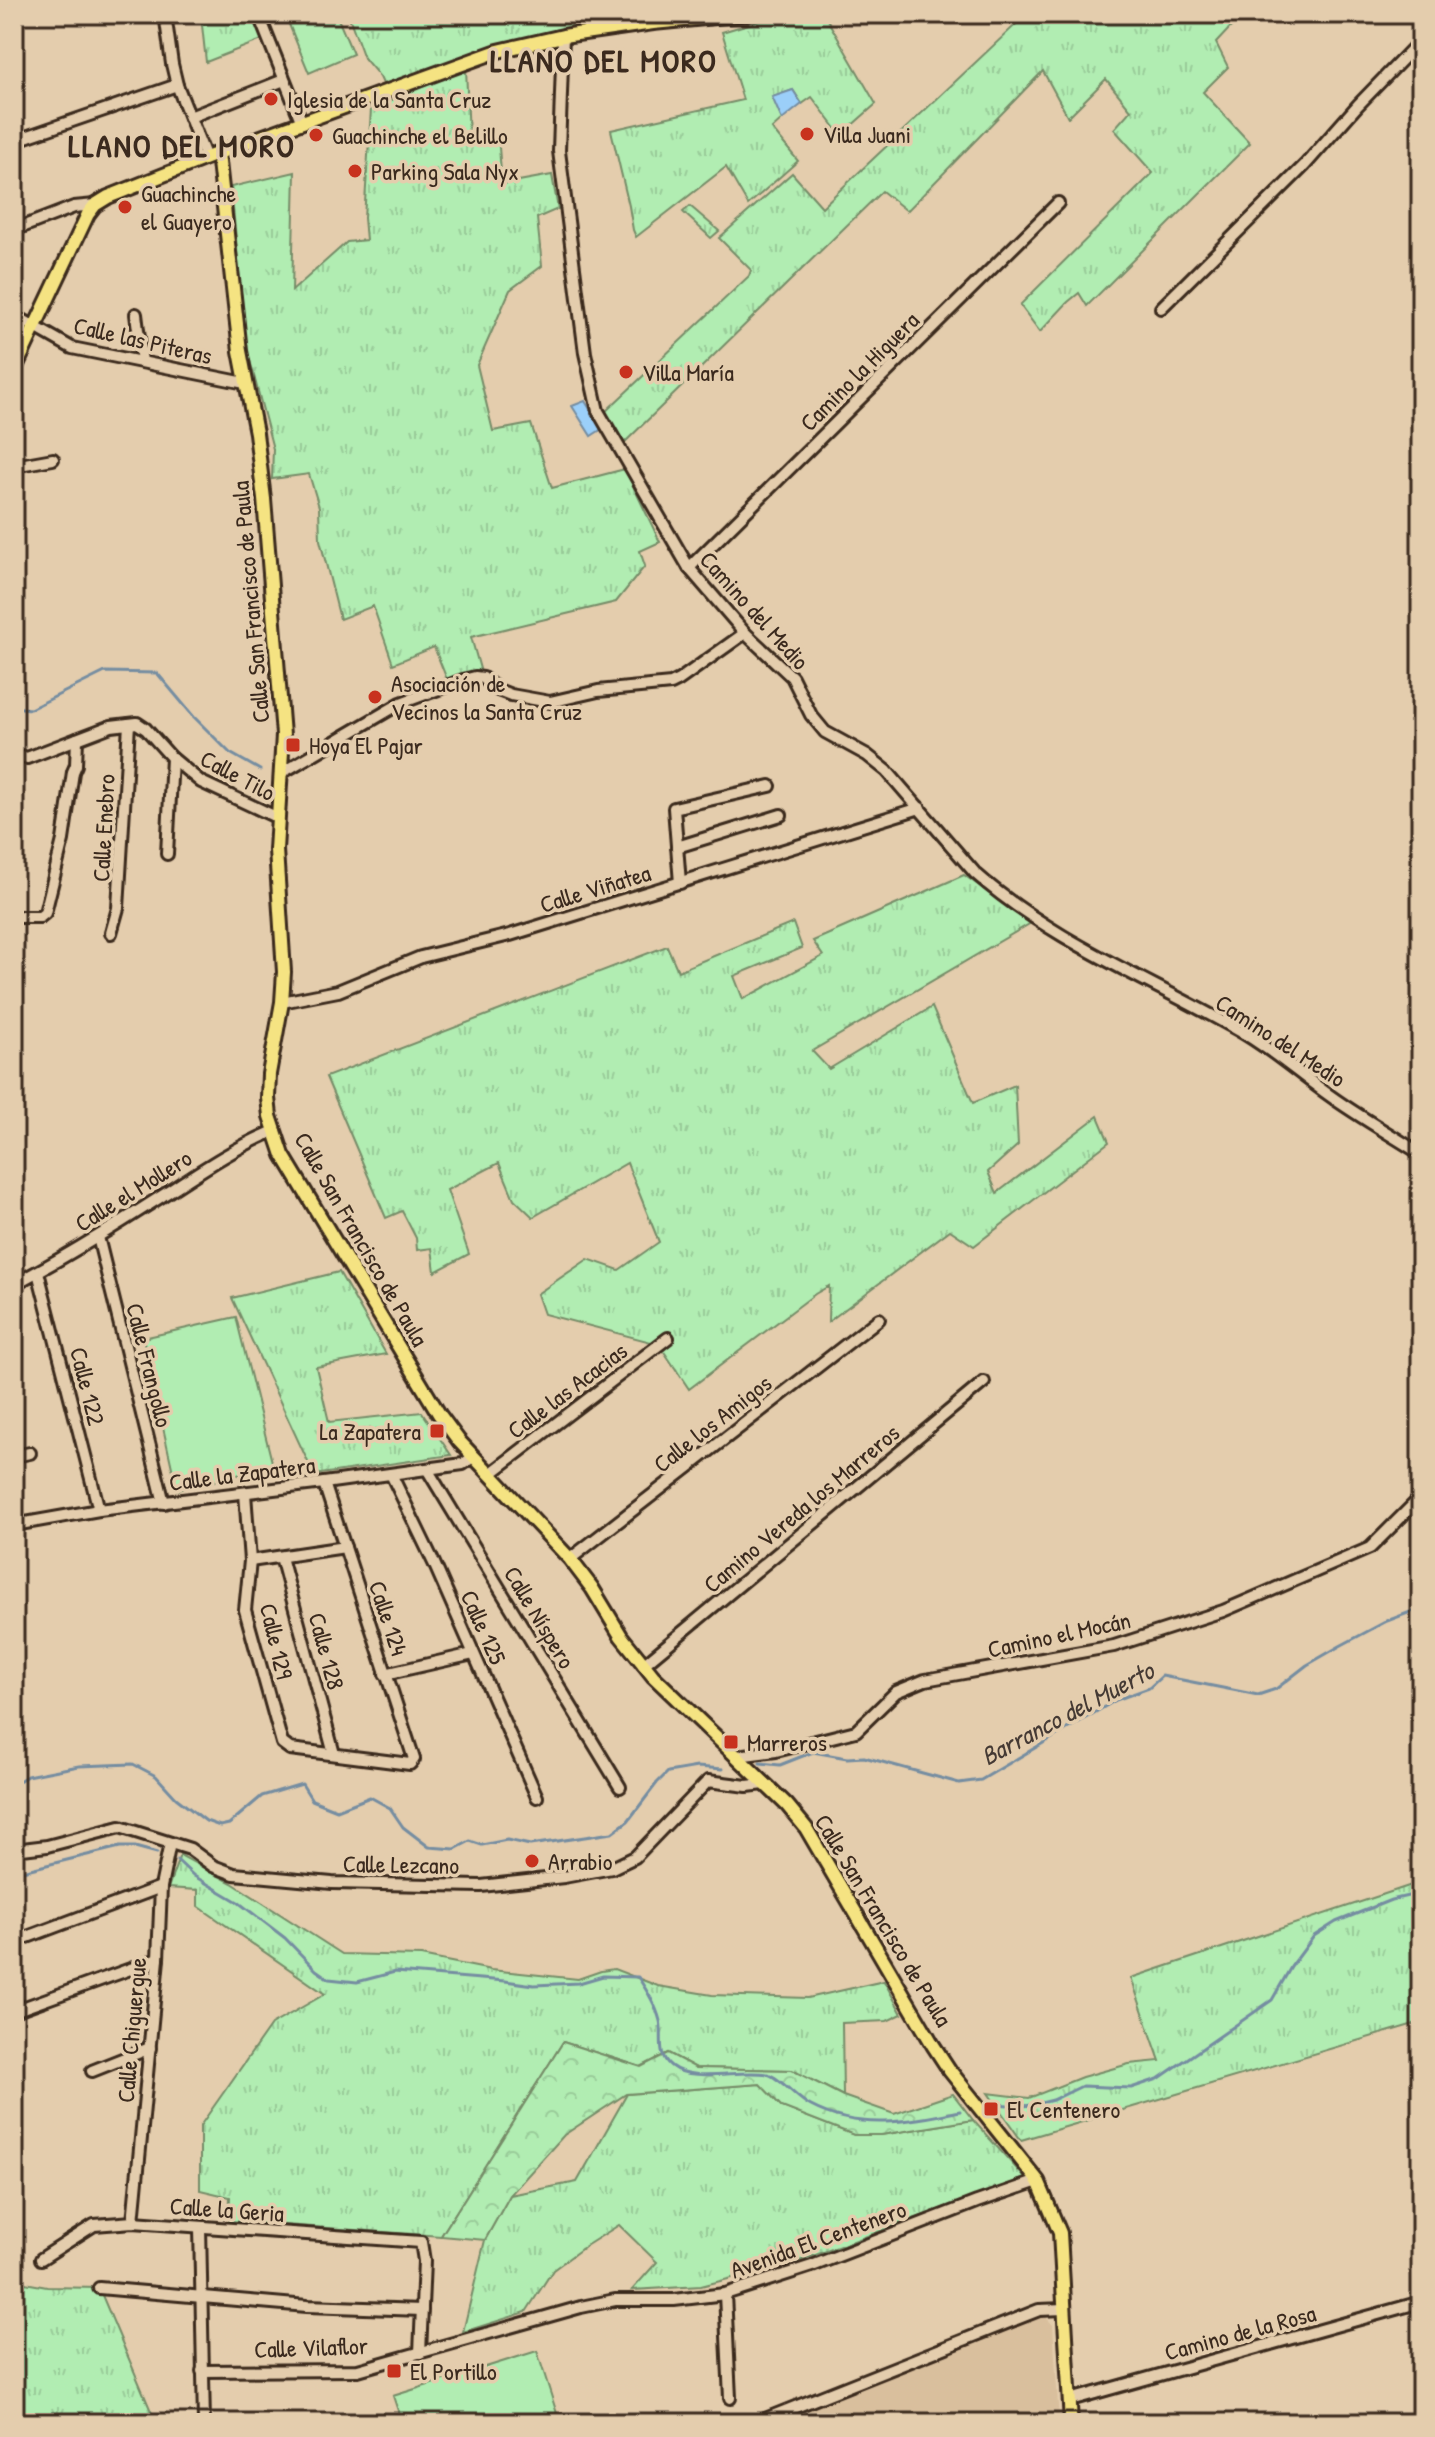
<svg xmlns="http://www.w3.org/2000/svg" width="1435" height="2437" viewBox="0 0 1435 2437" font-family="'Patrick Hand',sans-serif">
  <defs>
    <pattern id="grass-tufts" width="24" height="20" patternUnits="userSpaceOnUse" patternTransform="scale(2)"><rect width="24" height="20" fill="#b1edb2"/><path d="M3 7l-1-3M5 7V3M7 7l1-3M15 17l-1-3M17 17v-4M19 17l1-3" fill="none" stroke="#99cb99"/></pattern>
    <pattern id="forest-crowns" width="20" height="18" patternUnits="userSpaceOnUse" patternTransform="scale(2)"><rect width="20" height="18" fill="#b1edb2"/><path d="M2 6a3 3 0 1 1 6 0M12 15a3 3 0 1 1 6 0" fill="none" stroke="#99cb99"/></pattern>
  </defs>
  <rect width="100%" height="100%" fill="#e4cdad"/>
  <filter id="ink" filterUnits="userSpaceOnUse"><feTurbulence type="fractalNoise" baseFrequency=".0125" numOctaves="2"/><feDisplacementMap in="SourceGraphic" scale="16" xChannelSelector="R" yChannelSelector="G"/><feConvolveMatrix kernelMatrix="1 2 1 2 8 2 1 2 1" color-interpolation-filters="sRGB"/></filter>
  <g filter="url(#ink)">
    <g fill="#d9bf9d">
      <path d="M1039 2310 1053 2325 1059 2423H755Z"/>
      <path d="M1421 2410V2423H1381V2422Z"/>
    </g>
    <g fill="url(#grass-tufts)" stroke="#768c68" stroke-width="2">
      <path d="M171 14H260L256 16 262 40 206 62 201 16 172 20Z"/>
      <path d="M348 14H569L572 26 475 52 384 86 380 77 364 58Z"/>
      <path d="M782 14H824L876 104 841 135 812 97 802 104 793 90 773 97 782 120 772 129 798 161 748 205 726 167 636 237 633 230 629 206 611 130 743 100 722 32Z"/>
      <path d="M1027 14H1154L1162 22 1171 14H1243L1216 43 1228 67 1203 92 1250 143 1087 306 1079 293 1068 302 1040 332 1020 305 1153 173 1114 129 1131 110 1106 79 1068 117 1043 71 907 211 882 191 623 444 605 412 749 276 751 270 719 238 792 173 822 207Z"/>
      <path d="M466 68 469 137 498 135 502 184 552 175 558 209 537 218 542 266 510 290 477 365 493 431 531 424 552 488 625 469 660 542 640 551 645 566 616 602 471 637 480 669 448 682 434 647 393 664 373 606 340 619 320 540 319 507 309 474 272 479 273 449 246 345 231 187 295 172 292 291 347 242 366 240 364 218 371 109Z"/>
      <path d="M690 206 719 231 711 238 683 212Z"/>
      <path d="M964 875 1031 923 812 1051 829 1069 932 1007 973 1103 1015 1085 1018 1145 988 1172 997 1193 1098 1116 1109 1142 974 1246 950 1230 828 1322 829 1286 815 1294 689 1389 659 1344 544 1314 537 1294 588 1259 619 1270 659 1242 627 1163 533 1217 514 1199 499 1163 447 1190 469 1254 435 1272 432 1248 417 1250 416 1238 402 1211 386 1218 326 1077 667 946 678 971 793 923 802 948 734 976 743 999 823 956 813 941Z"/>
      <path d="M339 1272 386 1354 316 1367 329 1422 422 1412 451 1455 314 1475 232 1298Z"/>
      <path d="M180 1855 232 1883 342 1954 421 1956 491 1970 578 1979 601 1971 614 1969 658 1986 712 1995 808 1998 884 1981 902 2014 887 2021 842 2023 843 2096 792 2070 696 2068 668 2053 641 2067 563 2042 441 2236 229 2221 230 2197 200 2190V2126L271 2025 325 1994 198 1906V1890L168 1888Z"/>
      <path d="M1421 1882V2022L1021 2140 988 2093 1029 2098 1082 2077 1129 2064 1160 2061 1131 1978Z"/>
      <path d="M760 2084 782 2107 854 2135H881L973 2120 1025 2178 802 2260 701 2286 632 2290 657 2262 619 2225 584 2247 553 2270 526 2312 463 2332 485 2240 510 2195 577 2182 627 2094Z"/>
      <path d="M14 2281 47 2287 99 2288 156 2423H14Z"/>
    </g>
    <path fill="url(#forest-crowns)" stroke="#768c68" stroke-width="2" d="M563 2042 641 2067 668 2053 696 2068 792 2070 843 2096 894 2114 953 2094 973 2120 881 2135H854L782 2107 760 2084 626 2094 564 2135 510 2195 485 2240 441 2236Z"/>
    <g fill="#b1edb2" stroke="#768c68" stroke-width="2">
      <path d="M294 14H336L353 54 309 73 286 17Z"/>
      <path d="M236 1317 273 1466 177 1490 143 1338Z"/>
      <path d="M537 2351 560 2423H402L393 2396Z"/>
    </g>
    <g fill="#9bcff9" stroke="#758da1" stroke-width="2">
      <path d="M793 90 802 104 782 120 772 97Z"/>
      <path d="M585 401 602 429 591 436 572 406Z"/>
    </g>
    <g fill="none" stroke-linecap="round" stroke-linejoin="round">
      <g stroke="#758da1" stroke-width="3">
        <path d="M14 707 30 709 105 672 157 673 194 717 230 753 260 770"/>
        <path d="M760 1763 780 1765 813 1752 847 1758 864 1757 959 1783 981 1780 1116 1700 1149 1688 1162 1676 1258 1695 1276 1689 1307 1665 1340 1646 1387 1621 1421 1608"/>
        <path d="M14 1784 27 1776 79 1766 133 1764 156 1776 176 1798 206 1821 220 1826 229 1824 262 1796 302 1784 312 1800 337 1810 370 1797 390 1808 403 1827 429 1847 455 1849 470 1841 482 1845 507 1840 530 1845 612 1833 628 1821 657 1783 668 1772 697 1767 723 1769"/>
        <path d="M177 1860 194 1876 238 1902 285 1938 316 1970 329 1979 357 1982 395 1972 505 1981 534 1985 579 1983 603 1976 638 1977C647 1991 656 2005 660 2021 664 2037 656 2054 671 2066 692 2083 740 2069 767 2074 780 2077 797 2099 811 2106 858 2131 910 2122 960 2111"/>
        <path d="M14 1873 120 1847H135L157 1853"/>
        <path d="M995 2104 1022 2106 1033 2105 1053 2100 1082 2086 1131 2088 1158 2079 1272 2000 1291 1967 1314 1936 1336 1922 1391 1900 1421 1893"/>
      </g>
      <defs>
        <g id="minor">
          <path d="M165 14 172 64 177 85 206 158"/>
          <path d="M268 15 263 17 262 23 302 123"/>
          <path d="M563 36 559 151 585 353 598 411 689 568 745 633 792 677 811 715 825 732 867 755 887 771 975 873C1054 943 1156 982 1245 1034 1275 1052 1301 1075 1329 1095 1358 1116 1390 1134 1421 1154"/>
          <path d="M190 117 284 80"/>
          <path d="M14 141 177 85"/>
          <path d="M14 230 74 207 95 205"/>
          <path d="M1161 308 1305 165 1358 105 1421 40"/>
          <path d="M136 314 142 362"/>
          <path d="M14 315 72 348 245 383"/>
          <path d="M14 466 53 459"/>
          <path d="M689 568 1058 203"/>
          <path d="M14 754 27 758 111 726 137 723 146 729 172 758 201 782 278 818"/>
          <path d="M283 772 401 703 463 680 475 677 483 678 498 690 511 695 550 702 598 691 671 684 679 680 745 633"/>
          <path d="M677 847 781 815"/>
          <path d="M167 854 172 758"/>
          <path d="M680 883 674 808 770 786"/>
          <path d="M14 917H40L45 913 63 840 73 772 76 765 77 739"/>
          <path d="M111 933 118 908 129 724"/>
          <path d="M282 1002 338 991 421 957 510 935 920 808"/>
          <path d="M98 1237 164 1503"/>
          <path d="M38 1272 99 1510"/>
          <path d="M14 1284C65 1258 114 1227 162 1196 199 1172 234 1148 274 1131"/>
          <path d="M14 1456 30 1453"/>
          <path d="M427 1469 620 1787"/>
          <path d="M391 1474 434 1563 537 1797"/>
          <path d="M490 1474 668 1338"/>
          <path d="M245 1493 250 1561 245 1610 282 1743 290 1749 410 1764 414 1759 324 1483"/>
          <path d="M14 1525 99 1510 324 1483 463 1464 473 1457"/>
          <path d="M281 1557 334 1754"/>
          <path d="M570 1559 879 1319"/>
          <path d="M250 1561 345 1547"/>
          <path d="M643 1665 984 1382"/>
          <path d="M385 1674 473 1654"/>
          <path d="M737 1756 776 1751 856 1731 896 1692 925 1680 1114 1646 1223 1611 1370 1548 1421 1497"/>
          <path d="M14 1850 47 1846 120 1827 190 1849 213 1866 234 1874 332 1883 481 1886 564 1877 612 1868 635 1857 708 1781 747 1786 765 1784"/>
          <path d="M14 1942 161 1887"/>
          <path d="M14 2011 158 1959"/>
          <path d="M92 2071 150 2048"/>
          <path d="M133 2222 158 1959 161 1887 170 1843"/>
          <path d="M200 2227 204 2423"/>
          <path d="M41 2259 94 2225 133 2222 421 2242 424 2261 420 2353"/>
          <path d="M99 2288 307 2306 422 2310"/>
          <path d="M725 2294 730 2398"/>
          <path d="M202 2371 358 2370 581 2307 615 2300H674L725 2294 812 2266 977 2202 1038 2181"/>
          <path d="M1070 2400 1421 2302"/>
          <path d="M755 2423 1039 2310 1064 2309"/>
        </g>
        <g id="major">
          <path d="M218 153 240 351 256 433 264 499 283 735 276 850 284 972 282 1002 269 1074 268 1098 270 1116 283 1155 439 1414 459 1441 570 1559 592 1588 621 1636 653 1676 787 1805 806 1828 933 2045 950 2071 1038 2181 1060 2233 1071 2423"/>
          <path d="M14 371 88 214 95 205 108 197 239 145 498 51 563 36 653 23 747 14"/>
        </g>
      </defs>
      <use href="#minor" stroke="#3b2a1e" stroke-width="16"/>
      <use href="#major" stroke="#3b2a1e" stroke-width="18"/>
      <use href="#minor" stroke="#e4cdad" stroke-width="10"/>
      <use href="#major" stroke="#f5e382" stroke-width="12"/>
    </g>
  </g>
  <g fill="#c8321e" stroke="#e4cdad" stroke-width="3">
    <circle cx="271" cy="99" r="8"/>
    <circle cx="807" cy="134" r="8"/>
    <circle cx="316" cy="135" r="8"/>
    <circle cx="355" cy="171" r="8"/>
    <circle cx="125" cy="207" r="8"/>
    <circle cx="626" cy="372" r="8"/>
    <circle cx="375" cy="697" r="8"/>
    <rect x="285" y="737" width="16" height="16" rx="4"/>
    <rect x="429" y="1423" width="16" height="16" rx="4"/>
    <rect x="723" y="1734" width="16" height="16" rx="4"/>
    <circle cx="532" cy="1861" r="8"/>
    <rect x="983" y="2101" width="16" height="16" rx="4"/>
    <rect x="386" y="2363" width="16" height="16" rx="4"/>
  </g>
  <g text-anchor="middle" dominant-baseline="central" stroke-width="7" stroke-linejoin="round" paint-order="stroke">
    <g font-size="24" fill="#3b2a1e" stroke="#e4cdad" text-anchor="start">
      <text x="287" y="99">Iglesia de la Santa Cruz</text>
      <text x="823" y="134">Villa Juani</text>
      <text x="332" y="135">Guachinche el Belillo</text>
      <text x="371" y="171">Parking Sala Nyx</text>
      <text x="141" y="193">Guachinche<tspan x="141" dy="28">el Guayero</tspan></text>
      <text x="642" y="372">Villa María</text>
      <text x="391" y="683">Asociación de<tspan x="391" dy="28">Vecinos la Santa Cruz</tspan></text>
      <text x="309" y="745">Hoya El Pajar</text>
      <text x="421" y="1431" text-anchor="end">La Zapatera</text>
      <text x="747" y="1742">Marreros</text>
      <text x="548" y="1861">Arrabio</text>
      <text x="1007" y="2109">El Centenero</text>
      <text x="410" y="2371">El Portillo</text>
    </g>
    <g font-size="24" fill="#3b2a1e" stroke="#e4cdad">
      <text transform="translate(143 340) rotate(13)">Calle las Piteras</text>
      <text transform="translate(859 371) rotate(-45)">Camino la Higuera</text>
      <text transform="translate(250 602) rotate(-95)">Calle San Francisco de Paula</text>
      <text transform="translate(755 610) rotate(48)">Camino del Medio</text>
      <text transform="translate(238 775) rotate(28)">Calle Tilo</text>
      <text transform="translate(103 828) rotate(-87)">Calle Enebro</text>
      <text transform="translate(595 888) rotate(-17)">Calle Viñatea</text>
      <text transform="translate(1281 1040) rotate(33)">Camino del Medio</text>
      <text transform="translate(133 1190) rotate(-32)">Calle el Mollero</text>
      <text transform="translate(362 1239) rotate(60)">Calle San Francisco de Paula</text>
      <text transform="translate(150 1365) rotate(76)">Calle Frangollo</text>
      <text transform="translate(88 1386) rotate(76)">Calle 122</text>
      <text transform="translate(567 1390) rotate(-37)">Calle las Acacias</text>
      <text transform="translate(712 1423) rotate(-38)">Calle los Amigos</text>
      <text transform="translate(242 1473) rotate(-7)">Calle la Zapatera</text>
      <text transform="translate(801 1508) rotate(-40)">Camino Vereda los Marreros</text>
      <text transform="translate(540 1617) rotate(59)">Calle Níspero</text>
      <text transform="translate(389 1618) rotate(72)">Calle 124</text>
      <text transform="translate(484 1627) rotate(66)">Calle 125</text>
      <text transform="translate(1059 1634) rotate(-12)">Camino el Mocán</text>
      <text transform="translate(277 1641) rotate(77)">Calle 129</text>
      <text transform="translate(327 1651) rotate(75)">Calle 128</text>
      <text transform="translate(401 1864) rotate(1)">Calle Lezcano</text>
      <text transform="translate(884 1920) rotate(59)">Calle San Francisco de Paula</text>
      <text transform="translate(131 2030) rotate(-85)">Calle Chiguergue</text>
      <text transform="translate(227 2209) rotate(4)">Calle la Geria</text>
      <text transform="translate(818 2239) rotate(-20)">Avenida El Centenero</text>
      <text transform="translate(1240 2332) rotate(-15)">Camino de la Rosa</text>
      <text transform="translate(311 2347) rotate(-2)">Calle Vilaflor</text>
    </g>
    <g font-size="26" font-style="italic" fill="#453a34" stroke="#e4cdad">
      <text transform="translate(1067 1713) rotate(-28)">Barranco del Muerto</text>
    </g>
    <g font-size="32" font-weight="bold" letter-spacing="2" fill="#3b2a1e" stroke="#e4cdad">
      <text x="604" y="60">LLANO DEL MORO</text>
      <text x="182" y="145">LLANO DEL MORO</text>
    </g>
  </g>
  <rect width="1435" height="2437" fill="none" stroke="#e4cdad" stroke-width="48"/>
  <rect x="24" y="24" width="1387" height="2389" fill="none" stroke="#3b2a1e" stroke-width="3" filter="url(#ink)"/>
</svg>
